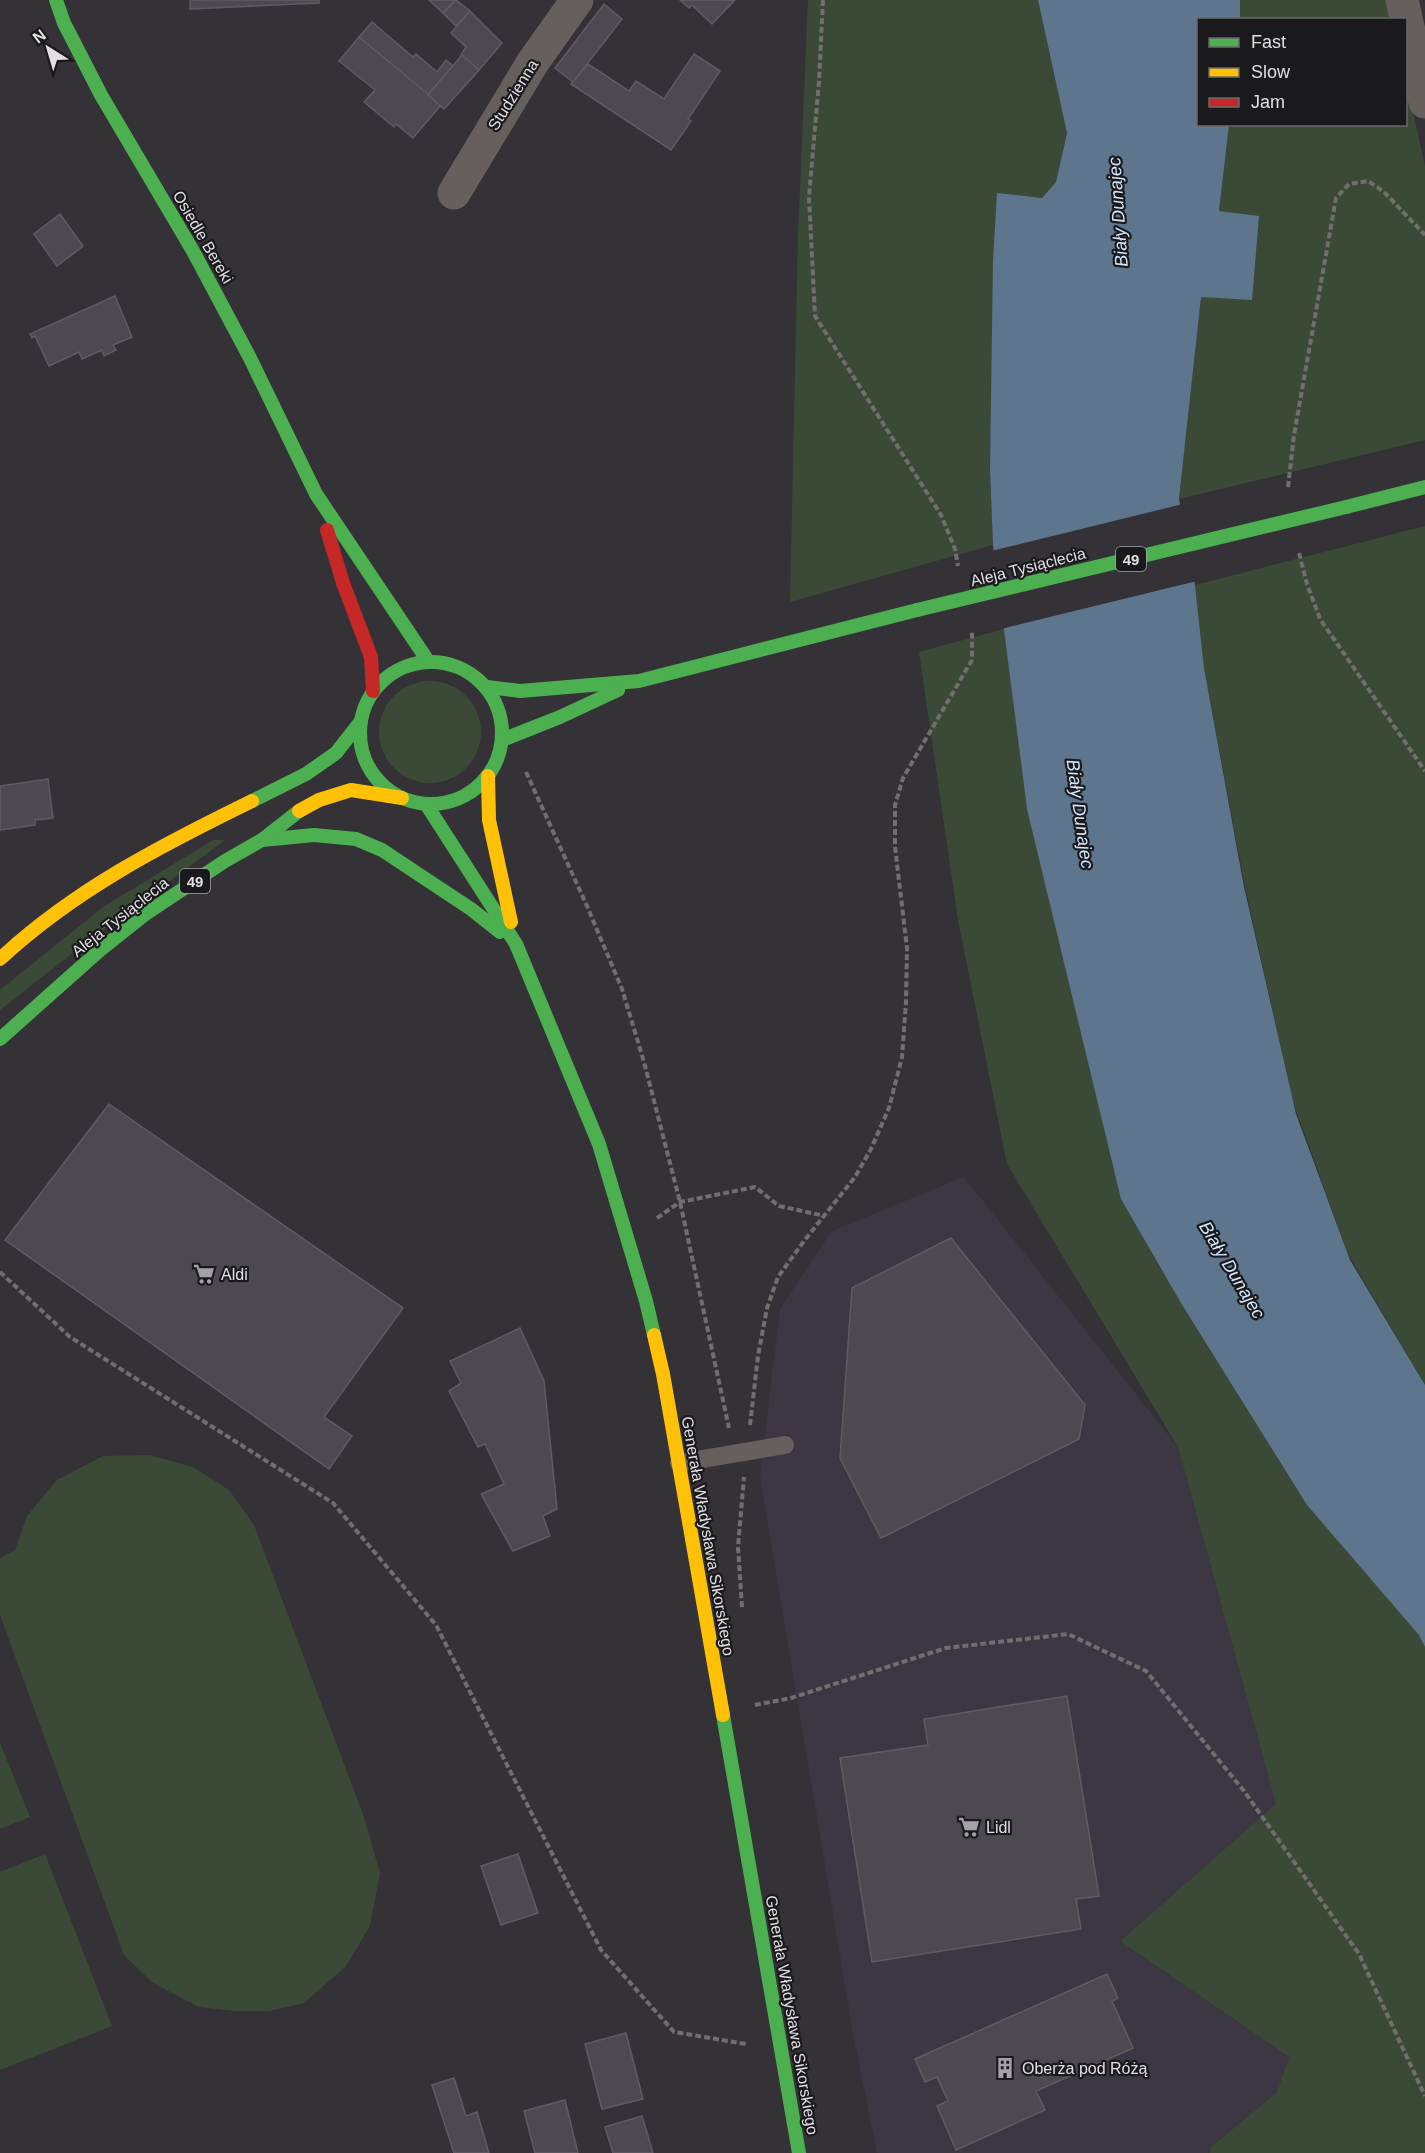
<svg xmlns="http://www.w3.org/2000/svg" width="1425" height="2153" viewBox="0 0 1425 2153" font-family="Helvetica,sans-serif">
  <rect width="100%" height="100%" fill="#343236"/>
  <path fill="#3c3743" d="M964 1177 1178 1447 1276 1804 1120 1941 1289 2057 1277 2092 1211 2147 1210 2153H877L856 2049 760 1477 780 1309 832 1231Z"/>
  <g fill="#3a4a37">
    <path d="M808 0H1038L1067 133 1056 183 1042 198 997 194 990 470 993 545 790 602 798 236Z"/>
    <path d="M1240 0H1387L1392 19H1240Z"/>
    <path d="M1406 80 1425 166V440L1179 499 1201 296 1252 299 1219 211 1229 125 1406 124Z"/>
    <path d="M1425 526V1385L1348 1254 1293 1102 1245 887 1204 668 1195 585Z"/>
    <path d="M1004 629 1027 809 1425 1647V2153H1210L1211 2147 1277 2092 1289 2057 1120 1941 1276 1804 1178 1447 1007 1164 958 920 919 652Z"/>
    <circle cx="430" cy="732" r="51"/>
    <path d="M213 840H225L70 955 0 1010V990L103 907Z"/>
    <path d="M149 1455 193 1467 229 1490 254 1525 364 1817 380 1873 370 1926 346 1966 304 2003 269 2011H235L199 2007 153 1983 124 1955 0 1615V1558L15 1550 27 1516 57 1480 103 1456Z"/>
    <path d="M0 1743 30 1817 0 1829Z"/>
    <path d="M45 1854 112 2026 0 2070V1872Z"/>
  </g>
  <path fill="#5d768e" d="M1038 0H1240V19L1198 20V124L1229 125 1219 211 1259 216 1252 300 1201 297 1179 499 1195 585 1204 668 1244 887 1296 1114 1350 1260 1425 1385V1647L1419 1635 1307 1505 1181 1303 1121 1199 1027 809 993 545 990 470 993 261 997 193 1042 198 1056 182 1067 133Z"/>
  <path fill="#343236" d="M1183 504 1197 581 1001 629 991 551Z"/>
  <g fill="#4c4951" stroke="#5e5c60" stroke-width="1.5">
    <path d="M190 0H319V3L190 9Z"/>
    <path d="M429 0H456L443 13Z"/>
    <path d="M456 0 470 11 456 26 443 13Z"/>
    <path d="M680 0H735L712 24 692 5 689 8Z"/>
    <path d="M604 4 622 19 573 82 555 68Z"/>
    <path d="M470 11 502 43 479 70 461 55 466 47 451 33Z"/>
    <path d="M372 22 413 57 416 54 437 72 446 60 453 66 428 95 359 37Z"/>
    <path d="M359 37 441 105 413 138 396 124 394 127 364 102 375 90 339 61Z"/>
    <path d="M694 54 720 71 688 119 691 121 671 150 571 84 588 64 629 91 636 81 664 99Z"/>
    <path d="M462 55 479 70 444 109 428 95Z"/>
    <path d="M60 214 83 246 57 266 34 234Z"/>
    <path d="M115 296 132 337 113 345 116 350 104 356 102 350 82 359 79 352 49 366 35 336 32 338 30 334Z"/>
    <path d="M48 779 53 818 35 820V825L0 830V786Z"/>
    <path d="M109 1104 403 1308 324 1417 352 1436 329 1469 5 1240Z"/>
    <path d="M951 1238 1085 1405 1079 1439 881 1538 840 1458 852 1288Z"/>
    <path d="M520 1328 544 1381 557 1509 543 1516 550 1536 513 1551 481 1494 504 1484 485 1444 478 1447 449 1391 461 1383 450 1361Z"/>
    <path d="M1067 1696 1099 1896 1076 1899 1081 1929 872 1962 840 1758 928 1745 924 1719Z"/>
    <path d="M518 1854 538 1913 501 1925 481 1866Z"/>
    <path d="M1107 1974 1118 1998 1112 2001 1133 2048 1036 2091 1045 2110 956 2150 937 2106 948 2101 937 2077 925 2082 915 2059Z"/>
    <path d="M626 2033 643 2099 602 2109 585 2044Z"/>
    <path d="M454 2078 466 2116 477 2112 489 2153H454L432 2085Z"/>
    <path d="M565 2100 578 2153H535L524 2111Z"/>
    <path d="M642 2116 653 2153H613L605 2127Z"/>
  </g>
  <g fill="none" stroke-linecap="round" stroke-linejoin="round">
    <g stroke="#716e6e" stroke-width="4" stroke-dasharray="6 3" stroke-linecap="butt">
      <path d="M823 0 819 81 809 197 815 316 941 515 955 549 958 566"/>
      <path d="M1288 487 1294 435 1336 198 1349 184 1368 181 1384 192 1425 235"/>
      <path d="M1299 553 1307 584 1320 619 1425 771"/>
      <path d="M526 772 587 906 622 989 644 1062 680 1202 729 1428"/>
      <path d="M657 1218 680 1202 755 1187 779 1206 825 1216"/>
      <path d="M0 1272 70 1337 333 1503 436 1625 601 1950 674 2032 746 2044"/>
      <path d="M750 1425 758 1356 767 1308 778 1277 804 1241 855 1177 871 1149 889 1108 902 1057 906 1002 907 948 895 847V805L903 778 972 660V632"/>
      <path d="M742 1607 738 1547 744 1477"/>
      <path d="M755 1705 791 1698 946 1648 1068 1634 1146 1671 1244 1791 1359 1954 1425 2096"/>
    </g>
    <path stroke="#65605e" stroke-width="18" d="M679 1463 785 1445"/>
    <g stroke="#65605e" stroke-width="33">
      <path d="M1402 0 1425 102"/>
      <path d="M454 193 533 62 577 0"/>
    </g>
    <g stroke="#4caf50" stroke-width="14">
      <path d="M56 0 64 23 101 95 193 251 250 358 316 494 428 661"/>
      <path d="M1346 507 1425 487"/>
      <circle cx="431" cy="733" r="71"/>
      <path d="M487 687 520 691 639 681 917 610"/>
      <path d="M502 740 560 717 618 690"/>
      <path d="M252 801 306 774 336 753 361 721"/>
      <path d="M426 804 516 944 599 1144 646 1301 654 1335"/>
      <path d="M262 840 314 835 356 839 382 850 471 909 500 932"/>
      <path d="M0 1039 100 950 144 915 225 861 262 840 299 811"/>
      <path d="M723 1715 799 2153"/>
    </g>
    <g stroke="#ffc107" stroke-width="14">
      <path d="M488 776 489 820 511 922"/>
      <path d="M299 811 319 800 351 790 402 798"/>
      <path d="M0 959C74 890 162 845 252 801"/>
      <path d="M654 1335 663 1374 723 1715"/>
    </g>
    <path stroke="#c62828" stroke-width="14" d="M327 530 343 583 371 657 373 691"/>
    <path stroke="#4caf50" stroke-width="14" d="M917 610 1346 507"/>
  </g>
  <defs>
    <symbol id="supermarket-bare" viewBox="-9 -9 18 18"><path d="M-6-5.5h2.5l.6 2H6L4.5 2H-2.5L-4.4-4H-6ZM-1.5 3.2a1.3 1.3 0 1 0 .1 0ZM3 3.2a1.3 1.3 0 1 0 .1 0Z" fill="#a4a2a7" stroke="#1a191c" stroke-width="2.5" paint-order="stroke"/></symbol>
    <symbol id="building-bare" viewBox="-9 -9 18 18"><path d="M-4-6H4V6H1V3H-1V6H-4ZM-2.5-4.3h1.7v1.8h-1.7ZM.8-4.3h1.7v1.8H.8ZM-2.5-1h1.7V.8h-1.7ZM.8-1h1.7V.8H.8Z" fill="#a4a2a7" stroke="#1a191c" stroke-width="2.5" paint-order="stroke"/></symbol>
  </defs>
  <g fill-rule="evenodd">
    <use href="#supermarket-bare" x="189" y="1259" width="30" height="30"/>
    <use href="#supermarket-bare" x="954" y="1812" width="30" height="30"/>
    <use href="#building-bare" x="990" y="2053" width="30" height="30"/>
  </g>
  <g text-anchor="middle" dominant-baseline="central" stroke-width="4.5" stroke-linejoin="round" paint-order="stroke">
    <g fill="#1a191c" stroke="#a5a4a8" stroke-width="1.5">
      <rect x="1116" y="547" width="30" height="24" rx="4.5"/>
      <rect x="180" y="869" width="30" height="24" rx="4.5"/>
    </g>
    <g font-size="15" font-weight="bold" fill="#e1dfe4">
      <text x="1131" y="559">49</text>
      <text x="195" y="881">49</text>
    </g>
    <g font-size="16" fill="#e1dfe4" stroke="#1a191c">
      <text transform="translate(513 95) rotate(-58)">Studzienna</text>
      <text transform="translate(203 237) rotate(60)">Osiedle Bereki</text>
      <text transform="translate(1028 567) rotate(-14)">Aleja Tysiąclecia</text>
      <text transform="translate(120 917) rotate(-38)">Aleja Tysiąclecia</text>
      <text transform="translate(708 1536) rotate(80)">Generała Władysława Sikorskiego</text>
      <text transform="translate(792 2015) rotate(80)">Generała Władysława Sikorskiego</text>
    </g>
    <g font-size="16" fill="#e1dfe4" stroke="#1a191c" text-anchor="start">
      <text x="221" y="1274">Aldi</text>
      <text x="986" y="1827">Lidl</text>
      <text x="1022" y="2068">Oberża pod Różą</text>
    </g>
    <g font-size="18" font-style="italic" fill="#d4e7fa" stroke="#1a191c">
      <text transform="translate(1118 212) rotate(-94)">Biały Dunajec</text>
      <text transform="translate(1080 814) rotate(82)">Biały Dunajec</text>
      <text transform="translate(1232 1270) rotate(59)">Biały Dunajec</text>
    </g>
  </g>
  <rect x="1197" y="18" width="210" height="108" fill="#1a191c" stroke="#6a686c" stroke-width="1.5"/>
  <rect x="1209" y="38" width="30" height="9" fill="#4caf50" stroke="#6a686c" stroke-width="1.5"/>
  <text x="1251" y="48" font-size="18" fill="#e1dfe4">Fast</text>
  <rect x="1209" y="68" width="30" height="9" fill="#ffc107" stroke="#6a686c" stroke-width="1.5"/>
  <text x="1251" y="78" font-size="18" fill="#e1dfe4">Slow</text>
  <rect x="1209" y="98" width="30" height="9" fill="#c62828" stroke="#6a686c" stroke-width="1.5"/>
  <text x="1251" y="108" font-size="18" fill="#e1dfe4">Jam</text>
  <g transform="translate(48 48) rotate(323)" stroke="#1a191c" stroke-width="4.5" paint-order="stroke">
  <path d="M0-4.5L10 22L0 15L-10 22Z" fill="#e1dfe4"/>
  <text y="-9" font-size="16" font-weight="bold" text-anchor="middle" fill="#e1dfe4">N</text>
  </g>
</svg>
